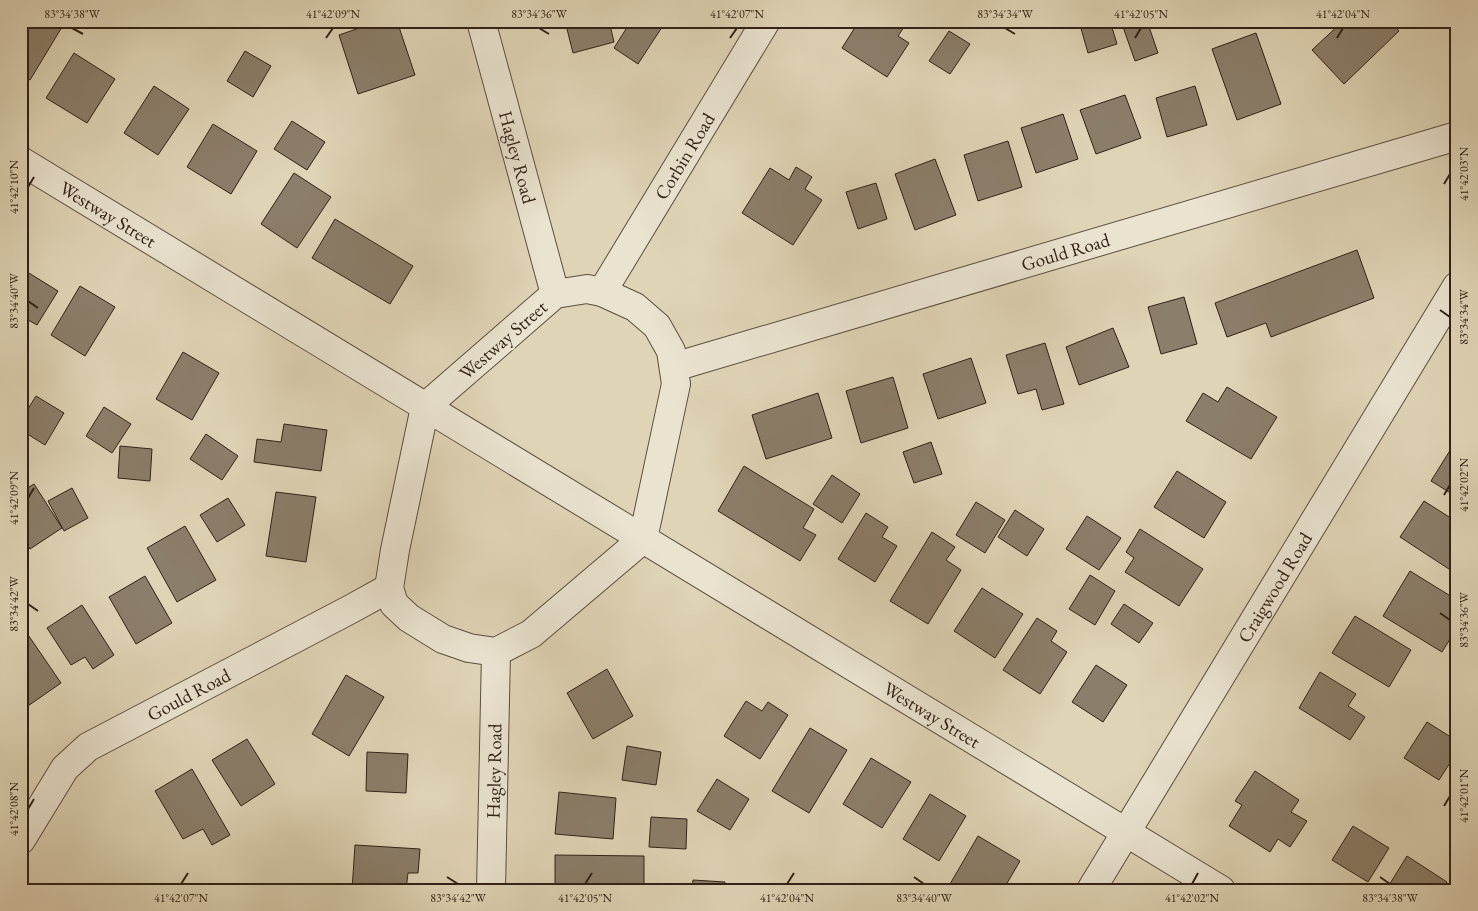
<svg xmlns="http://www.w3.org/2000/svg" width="1478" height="911" viewBox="0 0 1478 911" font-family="'EB Garamond',serif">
  <rect width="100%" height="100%" fill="#dfd4b6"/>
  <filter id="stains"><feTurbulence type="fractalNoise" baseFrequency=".004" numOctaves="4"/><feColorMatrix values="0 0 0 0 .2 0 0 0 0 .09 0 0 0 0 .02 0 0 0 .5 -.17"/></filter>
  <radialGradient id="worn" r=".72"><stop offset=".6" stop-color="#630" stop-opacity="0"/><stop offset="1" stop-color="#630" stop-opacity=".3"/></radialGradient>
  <g fill="#8b7e6a" stroke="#312117">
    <path d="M21 21 65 22 30 80 21 75Z"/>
    <path d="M380 21H397L415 75 358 94 339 35Z"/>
    <path d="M565 21H609L614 42 573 53Z"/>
    <path d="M631 21H666L638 64 614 48Z"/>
    <path d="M859 21H902L906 24 898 36 909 43 887 77 842 48Z"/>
    <path d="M1094 21H1110L1117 44 1088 53 1080 25Z"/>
    <path d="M1138 21H1147L1158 53 1135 61 1123 27Z"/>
    <path d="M1343 21H1390L1399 31 1344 84 1312 50Z"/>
    <path d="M949 31 970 44 950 74 929 61Z"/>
    <path d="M1256 33 1281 104 1237 120 1212 49Z"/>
    <path d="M245 51 271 66 253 97 227 81Z"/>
    <path d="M74 53 115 79 87 123 46 98Z"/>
    <path d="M154 86 189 109 158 155 124 133Z"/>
    <path d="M1195 86 1207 125 1167 137 1156 98Z"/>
    <path d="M1125 95 1141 138 1096 154 1080 110Z"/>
    <path d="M1063 114 1078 159 1036 173 1021 128Z"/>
    <path d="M292 121 325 142 307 170 274 149Z"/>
    <path d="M213 124 257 151 231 194 187 167Z"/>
    <path d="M1008 141 1022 187 978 201 964 155Z"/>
    <path d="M935 159 956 215 915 230 895 174Z"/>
    <path d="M796 167 812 177 805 189 822 200 793 245 742 213 770 168 789 180Z"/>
    <path d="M294 173 331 197 297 248 261 224Z"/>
    <path d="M876 183 887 219 858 229 846 192Z"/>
    <path d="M335 219 413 266 390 304 312 258Z"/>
    <path d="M1357 250 1374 298 1271 337 1266 323 1227 337 1215 303Z"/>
    <path d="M24 270 58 291 37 325 21 316V274Z"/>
    <path d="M80 286 115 307 85 356 51 335Z"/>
    <path d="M1184 297 1197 344 1161 354 1148 307Z"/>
    <path d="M1113 328 1129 367 1079 385 1066 347Z"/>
    <path d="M1045 343 1064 404 1042 410 1036 389 1018 394 1006 355Z"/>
    <path d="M183 352 219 373 192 420 156 399Z"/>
    <path d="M971 358 986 403 938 419 923 374Z"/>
    <path d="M893 377 908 428 861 443 846 391Z"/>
    <path d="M1227 387 1277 417 1251 459 1186 421 1203 393 1218 402Z"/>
    <path d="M818 393 832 438 766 459 752 415Z"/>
    <path d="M36 396 64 413 45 445 21 430V420Z"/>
    <path d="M104 407 131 424 112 453 86 436Z"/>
    <path d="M284 424 327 430 321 471 254 462 257 439 281 442Z"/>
    <path d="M206 434 238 456 222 480 190 459Z"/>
    <path d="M931 442 942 474 914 483 903 452Z"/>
    <path d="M1454 444 1457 445V497L1431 481Z"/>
    <path d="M120 446 152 449 150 481 118 478Z"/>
    <path d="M744 466 814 509 803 528 816 535 800 561 718 511Z"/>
    <path d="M1177 471 1226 502 1204 538 1154 507Z"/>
    <path d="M832 475 860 494 842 523 813 504Z"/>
    <path d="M34 484 62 528 30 549 21 535V492Z"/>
    <path d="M72 488 88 518 64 531 48 501Z"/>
    <path d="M276 492 316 497 306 562 266 556Z"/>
    <path d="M228 498 245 525 217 542 200 515Z"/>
    <path d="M1424 501 1457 522V571L1455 573 1400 537Z"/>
    <path d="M976 502 1005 520 985 553 956 535Z"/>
    <path d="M1015 510 1044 529 1027 556 998 537Z"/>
    <path d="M866 513 888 527 882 537 897 546 875 582 838 559Z"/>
    <path d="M1087 516 1121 538 1099 570 1066 549Z"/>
    <path d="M185 526 216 580 177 602 147 548Z"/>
    <path d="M1140 529 1203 569 1179 606 1125 572 1134 558 1126 552Z"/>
    <path d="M932 532 955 547 946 560 961 570 928 624 890 601Z"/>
    <path d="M1410 571 1457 600V628L1442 652 1383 616Z"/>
    <path d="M1090 575 1115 591 1095 625 1069 609Z"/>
    <path d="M145 576 172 623 136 644 109 597Z"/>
    <path d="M982 588 1023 614 995 658 954 631Z"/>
    <path d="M1124 604 1153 623 1139 643 1111 624Z"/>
    <path d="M82 605 114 655 93 669 85 657 71 665 47 628Z"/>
    <path d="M1355 616 1411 650 1389 687 1332 653Z"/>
    <path d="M1037 618 1057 631 1051 641 1067 652 1040 694 1003 670Z"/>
    <path d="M22 626 61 683 25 708 21 703Z"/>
    <path d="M1096 665 1127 685 1103 722 1072 702Z"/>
    <path d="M607 669 633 716 593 739 567 693Z"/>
    <path d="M1320 672 1356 694 1348 706 1365 717 1350 740 1299 708Z"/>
    <path d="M346 675 384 697 349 756 312 734Z"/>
    <path d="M746 701 762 711 768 702 788 715 760 759 724 736Z"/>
    <path d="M1427 722 1457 741V752L1439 780 1404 758Z"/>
    <path d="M810 728 847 750 809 813 772 791Z"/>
    <path d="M247 739 275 784 241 806 212 760Z"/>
    <path d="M627 746 661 752 656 785 622 780Z"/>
    <path d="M367 752 408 754 406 793 366 791Z"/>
    <path d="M871 758 911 782 882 828 843 804Z"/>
    <path d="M192 769 230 835 212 845 203 829 183 839 155 791Z"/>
    <path d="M1255 771 1299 800 1291 812 1307 821 1290 847 1278 839 1270 852 1229 826 1242 805 1235 801Z"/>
    <path d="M717 779 749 799 730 830 697 811Z"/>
    <path d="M559 792 616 798 613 839 555 834Z"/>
    <path d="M930 794 966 816 939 861 903 839Z"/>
    <path d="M651 817 687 819 686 849 649 847Z"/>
    <path d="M1353 826 1389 848 1368 882 1332 860Z"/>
    <path d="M978 836 1020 861 1003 890H959L950 884Z"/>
    <path d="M355 845 420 849 418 873H408L406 890H352Z"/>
    <path d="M555 855 644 856V890H555Z"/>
    <path d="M1407 856 1447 882 1442 890H1386Z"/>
    <path d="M693 880 725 882 724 890H692Z"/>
  </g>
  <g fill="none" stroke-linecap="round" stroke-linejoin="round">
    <defs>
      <g id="minor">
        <path id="s1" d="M481 21 555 294"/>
        <path id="s2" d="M21 161 1221 890"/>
        <path d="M587 289 602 292 635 307 657 326 671 351 676 384 643 539 531 634 496 652 469 648 443 639 409 618 394 604 389 588 395 550 425 407 555 294Z"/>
        <path id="s3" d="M602 292 766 21"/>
        <path id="s4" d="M674 367 1457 136"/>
        <path id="s5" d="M21 840 65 768 88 747 351 609 389 588"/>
        <path id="s6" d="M491 890 496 652"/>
        <path id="s7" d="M1091 890 1457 286"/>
      </g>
    </defs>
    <use href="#minor" stroke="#5c4e3f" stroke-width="30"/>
    <use href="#minor" stroke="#eae3d0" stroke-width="28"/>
  </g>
  <path fill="none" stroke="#312117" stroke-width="2" d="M72 28 83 34M539 28 549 34M1005 28 1015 34M326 38 333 28M730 38 737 28M1135 38 1141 28M1337 38 1343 28M1444 184 1450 174M28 187 34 177M28 301 38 308M1440 310 1450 317M1444 495 1450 485M28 498 34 488M28 604 38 611M1440 613 1450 620M1444 806 1450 796M28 809 34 799M447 877 458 884M914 877 924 884M1380 877 1390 884M181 884 188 873M585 884 592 873M787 884 794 873M1192 884 1198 873"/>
  <g text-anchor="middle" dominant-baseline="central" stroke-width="4.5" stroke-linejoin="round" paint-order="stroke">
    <g font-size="19" fill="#312117" stroke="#eae3d0">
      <text stroke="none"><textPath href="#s3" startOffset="159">Corbin Road</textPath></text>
      <text stroke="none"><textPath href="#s1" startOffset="141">Hagley Road</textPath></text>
      <text stroke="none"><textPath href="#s2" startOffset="102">Westway Street</textPath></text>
      <text stroke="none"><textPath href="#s4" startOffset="408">Gould Road</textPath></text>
      <text transform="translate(503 340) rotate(-41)">Westway Street</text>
      <text stroke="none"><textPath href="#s7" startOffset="354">Craigwood Road</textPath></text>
      <text stroke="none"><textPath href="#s5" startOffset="229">Gould Road</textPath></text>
      <text stroke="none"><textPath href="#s2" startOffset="1066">Westway Street</textPath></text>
      <text stroke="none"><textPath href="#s6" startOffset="119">Hagley Road</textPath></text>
    </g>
  </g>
  <rect width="1478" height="911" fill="none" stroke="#dfd4b6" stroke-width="55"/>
  <rect x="28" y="28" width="1422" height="856" fill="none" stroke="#312117" stroke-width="2"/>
  <g font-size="12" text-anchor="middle" fill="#312117">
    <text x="72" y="18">83°34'38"W</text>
    <text x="333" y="18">41°42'09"N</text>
    <text x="539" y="18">83°34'36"W</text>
    <text x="737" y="18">41°42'07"N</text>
    <text x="1005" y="18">83°34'34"W</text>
    <text x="1141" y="18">41°42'05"N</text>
    <text x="1343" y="18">41°42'04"N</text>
    <text transform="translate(1464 174) rotate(-90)" y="4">41°42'03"N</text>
    <text transform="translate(14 187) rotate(-90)" y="4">41°42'10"N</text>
    <text transform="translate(14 301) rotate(-90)" y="4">83°34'40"W</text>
    <text transform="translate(1464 317) rotate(-90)" y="4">83°34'34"W</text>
    <text transform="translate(1464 485) rotate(-90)" y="4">41°42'02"N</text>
    <text transform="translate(14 498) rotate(-90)" y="4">41°42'09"N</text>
    <text transform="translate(14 604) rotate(-90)" y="4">83°34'42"W</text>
    <text transform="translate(1464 620) rotate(-90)" y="4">83°34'36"W</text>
    <text transform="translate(1464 796) rotate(-90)" y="4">41°42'01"N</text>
    <text transform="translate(14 809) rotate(-90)" y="4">41°42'08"N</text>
    <text x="181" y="902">41°42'07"N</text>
    <text x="458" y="902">83°34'42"W</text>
    <text x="585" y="902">41°42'05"N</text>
    <text x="787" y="902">41°42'04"N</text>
    <text x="924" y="902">83°34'40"W</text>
    <text x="1192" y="902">41°42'02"N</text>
    <text x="1390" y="902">83°34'38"W</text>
  </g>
  <rect width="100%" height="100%" filter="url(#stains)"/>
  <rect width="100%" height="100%" fill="url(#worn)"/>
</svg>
